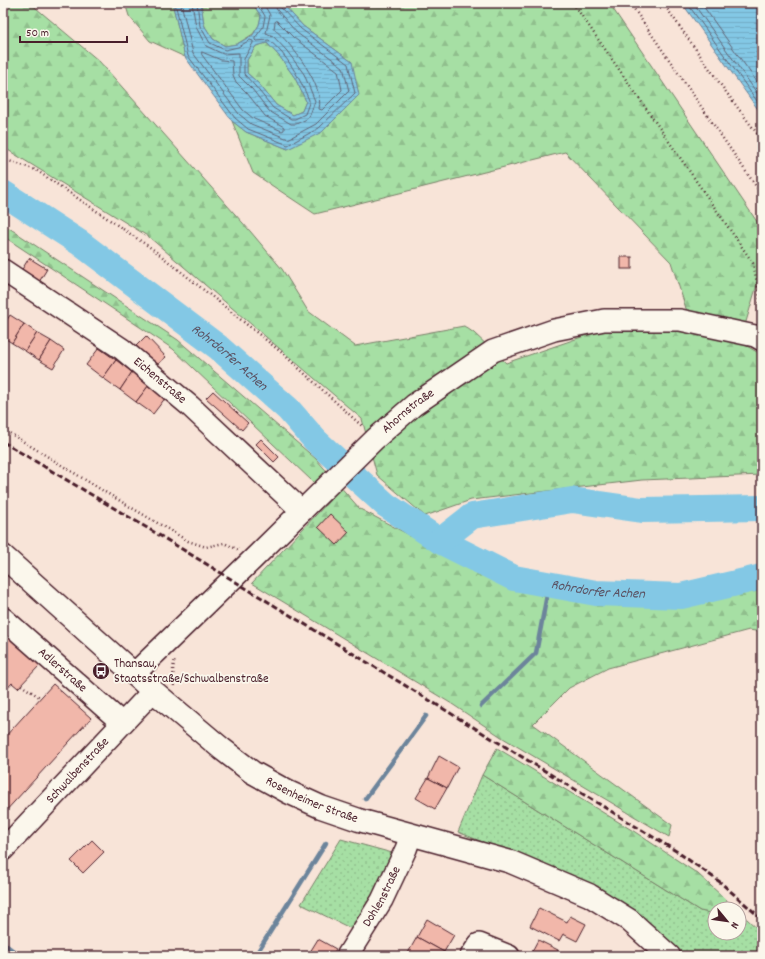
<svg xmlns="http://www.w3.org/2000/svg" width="765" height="959" viewBox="0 0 765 959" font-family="Dekko,sans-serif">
  <defs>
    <pattern id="grass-dots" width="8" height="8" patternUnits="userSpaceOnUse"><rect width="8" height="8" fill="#a6dfa4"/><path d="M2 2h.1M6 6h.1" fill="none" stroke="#90bf8d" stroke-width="1.8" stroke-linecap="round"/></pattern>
    <pattern id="forest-firs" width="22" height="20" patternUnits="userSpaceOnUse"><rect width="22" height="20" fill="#a6dfa4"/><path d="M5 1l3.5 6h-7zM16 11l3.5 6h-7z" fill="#90bf8d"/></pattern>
    <pattern id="water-rules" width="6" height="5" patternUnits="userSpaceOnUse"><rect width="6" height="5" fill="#83c8e5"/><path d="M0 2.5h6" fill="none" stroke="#73abc5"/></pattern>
  </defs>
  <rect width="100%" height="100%" fill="#f8e4d8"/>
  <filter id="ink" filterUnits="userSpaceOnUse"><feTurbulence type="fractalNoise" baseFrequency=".025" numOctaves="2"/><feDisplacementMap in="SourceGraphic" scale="8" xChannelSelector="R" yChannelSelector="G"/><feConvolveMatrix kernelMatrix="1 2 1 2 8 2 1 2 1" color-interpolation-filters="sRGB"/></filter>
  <g filter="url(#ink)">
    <g fill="url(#grass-dots)" stroke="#787f68">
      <path d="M482 775 700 911 715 914V933H739V918L747 919 762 933V956H681L646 924 495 847 458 832Z"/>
      <path d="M341 839 396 854 352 929 301 904Z"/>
    </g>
    <g fill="url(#forest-firs)" stroke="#787f68">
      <path d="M3 3H30L99 61 250 231 282 269 308 311 355 346 464 326 474 333 506 363 596 332 692 327 671 262 565 152 315 214 253 173 232 121 246 132 288 149 352 62 303 26 282 3H609L762 229V268L740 342 762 355V475L642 480 471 500 425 516 377 475 362 419 149 237 3 147Z"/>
      <path d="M125 3H169L173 6 185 57 150 41 129 16Z"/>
      <path d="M201 3H252L261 16 259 25 253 34 237 44 225 46 213 39 204 25Z"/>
      <path d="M267 43 280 57 295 78 306 101 302 111 293 115 276 105 258 83 247 73V60L256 46Z"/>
      <path d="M3 224 178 340 316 459 360 509 508 587 688 597 762 591V632L749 630 608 668 569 688 533 724 672 825 669 837 503 738 452 704 252 583 331 499 173 349 3 236Z"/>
      <path d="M497 748 635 832 698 874 736 909H715V914L700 911 482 775Z"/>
    </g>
    <g fill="url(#water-rules)" stroke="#6c849b" fill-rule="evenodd">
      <path d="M169 3H201L204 25 213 39 225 46 237 44 253 35 259 25 261 16 252 3H282L303 26 352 62 359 95 322 132 288 149 246 132 232 121 185 57 173 6ZM267 43 280 57 295 78 306 101 302 111 293 115 276 105 258 83 247 73V60L256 46Z"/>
      <path d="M682 3H762V115Z"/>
    </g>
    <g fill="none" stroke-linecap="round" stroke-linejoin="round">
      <g stroke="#616375" stroke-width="1">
        <path d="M175 3 188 56 235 118 248 129 288 145 319 128 355 93 348 64 301 29 280 7 279 3"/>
        <path d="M181 3 193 53 239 114 251 124 288 139 316 124 349 91 343 67 297 33 277 10 274 3"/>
        <path d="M192 3 196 27 206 46 223 54 239 53V76L252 89 269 111 291 124H296L307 119 310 115 315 101 304 74 287 51 273 36 266 33 270 15 263 3"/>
        <path d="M197 3 200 26 210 43 225 50 238 47 250 40 253 41V43L244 59V74L255 86 273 108 291 119H295L305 114 309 103V100C299 77 288 56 269 40L256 41 255 40V38L263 27 265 16 257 3"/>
        <path d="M687 3 762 108"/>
        <path d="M693 3 762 100"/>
        <path d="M701 3 762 89"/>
        <path d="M277 21 294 38 338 71 342 90 322 110 319 109C325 86 291 43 274 29L275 22Z"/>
        <path d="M202 52 221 60 232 61 233 75 236 82 247 93 265 116 284 127V130L282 131 254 119 243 110 202 55Z"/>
      </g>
      <g stroke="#6c849b" stroke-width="4.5">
        <path d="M481 706 536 653 549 584"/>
        <path d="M365 799 426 716"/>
        <path d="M3 943 20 956"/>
        <path d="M255 956 326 843"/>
      </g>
      <g stroke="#83c8e5" stroke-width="26">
        <path id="s1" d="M3 193 80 243 218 347 288 409 315 440 386 505 440 541 514 578 596 593 681 596 762 577"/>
        <path d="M440 541 472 516 572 500 642 510 762 508"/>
      </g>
    </g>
    <g fill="#f1b7aa" stroke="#4a1f2b">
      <rect x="621" y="257" width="11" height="12"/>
      <path d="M29 258 47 269 39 282 21 271Z"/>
      <path d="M10 315 24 324 12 343 3 337V326Z"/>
      <path d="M24 324 37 333 25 351 12 343Z"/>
      <path d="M37 333 51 341 39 360 25 351Z"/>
      <path d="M146 336 166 357 156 366 136 346Z"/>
      <path d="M51 341 64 350 53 368 39 360Z"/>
      <path d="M99 348 116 360 103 378 86 365Z"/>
      <path d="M116 360 132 372 120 390 103 378Z"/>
      <path d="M132 372 149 385 136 402 120 390Z"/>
      <path d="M149 385 166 397 153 414 136 402Z"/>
      <path d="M213 391 248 423 242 430 206 398Z"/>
      <path d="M261 439 279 457 274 462 256 444Z"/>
      <path d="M330 514 349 532 337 545 318 527Z"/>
      <path d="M9 636 40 665 18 688 12 683 3 693V643Z"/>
      <path d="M53 684 91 718 3 814V739Z"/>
      <path d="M439 756 458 767 447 788 428 778Z"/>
      <path d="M428 778 447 788 435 809 416 798Z"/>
      <path d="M92 840 104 852 83 873 71 861Z"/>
      <path d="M539 908 567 922 570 916 586 924 577 941 563 934 559 941 530 926Z"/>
      <path d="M427 919 454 935 444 952 417 937Z"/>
      <path d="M417 937 444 952 442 956H413L408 953Z"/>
      <path d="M318 939 336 949 332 956H318L310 952Z"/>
      <path d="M538 940 558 950 555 956H532L530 955Z"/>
    </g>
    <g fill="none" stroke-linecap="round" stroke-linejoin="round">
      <defs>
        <g id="minor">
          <path id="s2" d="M3 270 122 349 190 406 302 511"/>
          <path id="s3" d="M3 618 122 723"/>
          <path id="s4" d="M134 674 252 560 375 439 414 405 493 351 554 330 604 320H680L755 336 762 340"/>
          <path id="s5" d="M3 850 153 691"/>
          <path id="s6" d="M347 956 382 900 406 849 411 835"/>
          <path d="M471 956 479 944 509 956"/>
        </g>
        <g id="major">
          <path id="s7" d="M3 556 153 691 222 749 252 772 288 792 321 807 359 820 511 862 589 895 629 920 669 956"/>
        </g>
      </defs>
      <use href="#minor" stroke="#4a1f2b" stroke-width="24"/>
      <use href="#major" stroke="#4a1f2b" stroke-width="25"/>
      <g stroke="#4a1f2b" stroke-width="2.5" stroke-dasharray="1 3" stroke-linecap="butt">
        <path d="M573 3 753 263 760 298 759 320"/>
        <path d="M630 3 762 195"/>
        <path d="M663 3 726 92 762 140"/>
        <path d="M3 159 36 170 154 250 281 352 363 427"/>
        <path d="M3 429 105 492 188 541 206 547 224 543 239 550"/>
        <path d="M21 685 41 698"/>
        <path d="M174 686 173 668 175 659"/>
      </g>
      <use href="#minor" stroke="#fbf7ec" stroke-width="21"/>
      <use href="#major" stroke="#fbf7ec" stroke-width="22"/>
      <path stroke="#4a1f2b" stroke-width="3" stroke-dasharray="6 3" stroke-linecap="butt" d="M3 442 154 532 676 851 720 882 762 919"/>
    </g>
  </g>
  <defs>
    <symbol id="bus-disc" viewBox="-11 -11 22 22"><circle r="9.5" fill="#4a1f2b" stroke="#fbf7ec"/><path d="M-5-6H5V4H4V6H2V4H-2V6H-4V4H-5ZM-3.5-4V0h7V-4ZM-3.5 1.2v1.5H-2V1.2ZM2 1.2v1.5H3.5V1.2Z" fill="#fff"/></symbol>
  </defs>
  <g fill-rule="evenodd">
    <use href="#bus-disc" x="91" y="661" width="20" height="20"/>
  </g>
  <g text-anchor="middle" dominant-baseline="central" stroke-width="3.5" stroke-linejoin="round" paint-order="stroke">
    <g font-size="13" fill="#4a1f2b" stroke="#fbf7ec">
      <text stroke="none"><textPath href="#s2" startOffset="192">Eichenstraße</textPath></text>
      <text stroke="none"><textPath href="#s4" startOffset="380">Ahornstraße</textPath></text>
      <text stroke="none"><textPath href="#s3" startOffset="79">Adlerstraße</textPath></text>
      <text stroke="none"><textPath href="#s5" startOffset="109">Schwalbenstraße</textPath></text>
      <text stroke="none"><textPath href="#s7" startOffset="396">Rosenheimer Straße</textPath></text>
      <text stroke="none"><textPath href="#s6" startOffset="69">Dohlenstraße</textPath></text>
    </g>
    <g font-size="13" fill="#4a1f2b" stroke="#fbf7ec" text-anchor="start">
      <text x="114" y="664">Thansau,<tspan x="114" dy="15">Staatsstraße/Schwalbenstraße</tspan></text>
    </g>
    <g font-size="14" font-style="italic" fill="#5b5263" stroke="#fbf7ec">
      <text stroke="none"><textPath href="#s1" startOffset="280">Rohrdorfer Achen</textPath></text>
      <text stroke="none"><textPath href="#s1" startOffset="728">Rohrdorfer Achen</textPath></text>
    </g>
  </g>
  <rect width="765" height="959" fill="none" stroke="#fbf7ec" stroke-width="16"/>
  <rect x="8" y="8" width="749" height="943" fill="none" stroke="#4a1f2b" stroke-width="1.5" filter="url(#ink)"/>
  <g transform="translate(727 921) rotate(119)"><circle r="19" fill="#fbf7ec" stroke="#b4a19f"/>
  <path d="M0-3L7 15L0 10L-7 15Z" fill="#4a1f2b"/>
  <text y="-6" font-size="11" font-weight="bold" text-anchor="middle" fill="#4a1f2b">N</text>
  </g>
  <path d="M20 36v6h107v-6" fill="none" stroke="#4a1f2b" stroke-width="2"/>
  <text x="26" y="36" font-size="12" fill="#4a1f2b" stroke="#fbf7ec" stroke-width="3" paint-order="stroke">50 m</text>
</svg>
